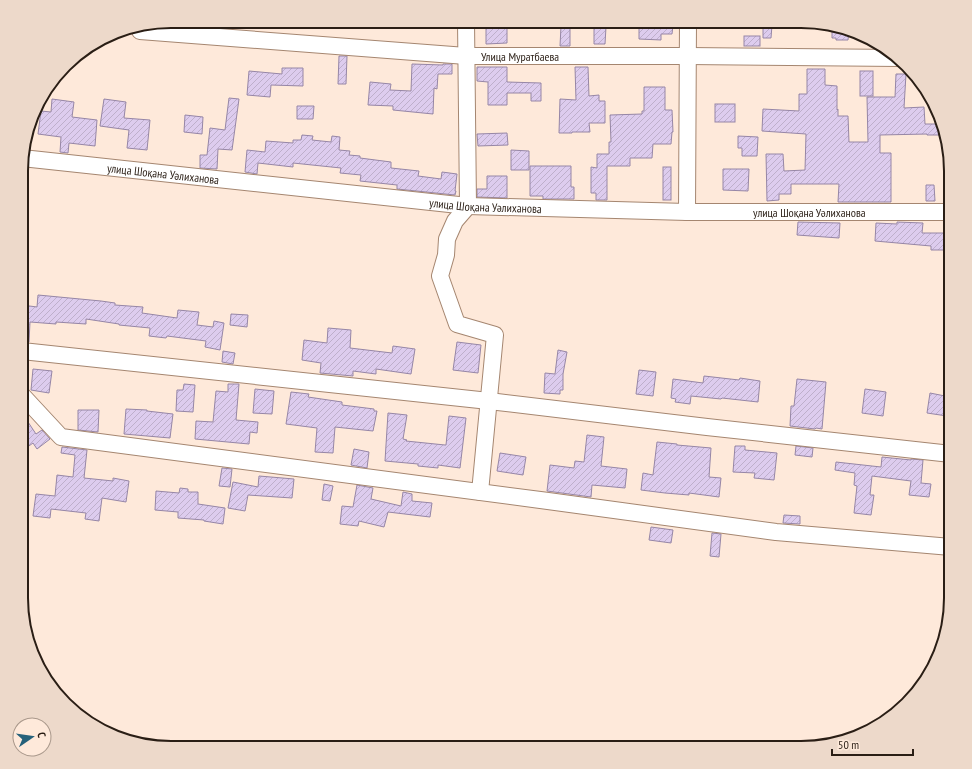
<svg xmlns="http://www.w3.org/2000/svg" width="972" height="769" viewBox="0 0 972 769" font-family="'PT Sans Narrow',sans-serif">
  <defs>
    <pattern id="building-hatch" width="6" height="6" patternUnits="userSpaceOnUse"><rect width="6" height="6" fill="#dce"/><path d="M-1 1l2-2M0 6l6-6M5 7l2-2" fill="none" stroke="#beafcb"/></pattern>
  </defs>
  <rect width="100%" height="100%" fill="#fee9da"/>
  <g fill="url(#building-hatch)" stroke="#9686a6">
    <path d="M639 21H665V25H673L672 34H661V40L639 39Z"/>
    <path d="M763 24 772 25 771 38H763Z"/>
    <path d="M486 25H507V43L486 44Z"/>
    <path d="M561 26H570V46H560Z"/>
    <path d="M594 26 606 27 605 44H594Z"/>
    <path d="M832 26 849 30 848 40H836V38H832Z"/>
    <rect x="744" y="36" width="16" height="10"/>
    <path d="M339 56H347L346 84H338Z"/>
    <path d="M412 64 443 65V64H452V74H438L437 89 434 88 433 114 393 110V106L368 105 370 82 391 84 390 90 411 91Z"/>
    <path d="M477 67H507V82L541 83V101H531V93H507V105H488V82L477 81Z"/>
    <path d="M575 67H588L589 96 599 95V101H605V123H589L590 132H572V133H559L560 99 576 100Z"/>
    <path d="M282 68H303V86L271 85 270 97 247 95 249 71 282 74Z"/>
    <path d="M807 69H825V85L837 86V110L838 109V116H848L849 142H868L867 97H895L896 74H906L904 108 924 107 925 124H940L943 135H927V134L880 135V153H891V202H838L839 184H791V194H779V200L767 201 766 154H783L784 171 805 170 806 134 762 131 763 109 799 111V94H807Z"/>
    <rect x="860" y="71" width="13" height="25"/>
    <path d="M644 87H665V110H672L673 132H672L671 144H653L652 158H630V166H607V200H596V193H591V167L597 168V154H609V142H611L610 115 642 114V111H644Z"/>
    <path d="M229 98 239 99 232 150 218 149 217 169 200 168V155H207L210 128 225 130Z"/>
    <path d="M52 99 74 102 72 117 97 120 95 146 69 143 68 153 60 152 61 137 38 134 41 111 51 112Z"/>
    <path d="M104 99 126 102 124 118 150 120 147 150 127 148 129 130 100 126Z"/>
    <rect x="715" y="104" width="20" height="18"/>
    <path d="M297 106H314L313 119H297Z"/>
    <path d="M185 115 203 117 202 134 184 132Z"/>
    <path d="M507 133 508 145 478 146 477 134Z"/>
    <path d="M302 135 313 136 312 140 331 142 332 136 340 137 339 150 350 151 349 155 360 156V158L391 162V168L419 171 418 176 441 179 442 172 457 174 455 191H456L455 195 397 189V185L360 181 361 175 340 173 341 168 293 163V167L258 163 257 174 245 172 247 150 265 152 266 141 293 143V140H301Z"/>
    <path d="M738 136 758 137 757 156H742V148H738Z"/>
    <path d="M511 150 529 151V170H511Z"/>
    <path d="M530 166H571V187H574V199H543V196H530Z"/>
    <rect x="663" y="167" width="8" height="33"/>
    <path d="M723 169H749L748 191 723 190Z"/>
    <path d="M487 176H507V198L477 197V189H487Z"/>
    <path d="M926 185H934L935 201H926Z"/>
    <path d="M798 222 840 223 839 238 797 235Z"/>
    <path d="M897 222 923 223 922 233H951V250H931V246L875 241 876 223 897 224Z"/>
    <path d="M38 295 101 301 115 303V305L143 307 142 313 177 318 178 310 199 312 197 325 213 327 214 321 224 323 220 350 205 347 206 341 167 336 166 338 149 336 150 328 119 325V324L86 319V324L56 322V324L30 322 29 342H22V305L37 307Z"/>
    <path d="M231 314 248 315 247 327 230 325Z"/>
    <path d="M328 328 351 330 350 348 392 353 393 346 415 349 411 374 376 369V374L353 371V376L320 373 321 363 302 360 304 340 327 343Z"/>
    <path d="M457 342 481 345 478 373 453 370Z"/>
    <path d="M558 350 567 352 563 374V390H560V394L544 393 545 373 555 374Z"/>
    <path d="M223 351 235 353 233 364 222 362Z"/>
    <path d="M33 369 52 371 49 393 31 390Z"/>
    <path d="M639 370 656 372 653 396 636 394Z"/>
    <path d="M704 376 739 380 740 378 760 381 758 402 722 398 721 399 691 396 690 404 675 402 676 399 671 398 673 379 703 383Z"/>
    <path d="M797 379 826 382 822 429 816 428 815 429 790 426 791 406H794Z"/>
    <path d="M184 384 195 385 193 412 176 411 177 390H183Z"/>
    <path d="M228 384H239L236 420 258 422 257 433 250 432 249 444 195 439 196 421 213 422 216 391 228 392Z"/>
    <path d="M255 389 274 391 272 414 253 413Z"/>
    <path d="M865 389 886 392 883 416 862 413Z"/>
    <path d="M291 392 309 394 308 397 342 402V405L374 409V411H377L373 431 335 427 333 453 315 452 317 428 286 424Z"/>
    <path d="M930 393 950 397 947 416 927 413Z"/>
    <path d="M126 409 147 410V411L173 414 170 438 124 434Z"/>
    <path d="M78 410H99L98 432 78 430Z"/>
    <path d="M22 413 36 434 42 430 50 439 37 449 33 443 22 451Z"/>
    <path d="M388 413 407 415 403 439 407 440 406 441 445 445H446L449 416 466 418 460 468 438 465V468L418 466V464L385 461Z"/>
    <path d="M587 435 604 437 601 466 627 469 625 488 592 485 591 497 547 491 550 465 574 468 575 461 584 462Z"/>
    <path d="M657 442 677 444V445L711 448 709 477 721 478 719 497 689 493V495L665 493 641 490 643 473 653 475Z"/>
    <path d="M735 446H745V450L777 453 774 480 754 478 755 473 733 472Z"/>
    <path d="M796 446 813 448 812 457 795 455Z"/>
    <path d="M62 447 87 450 84 478 113 481V478L129 481 126 502 102 498 99 521 85 519 86 513 51 509 50 518 33 516 36 494 55 496 57 475 73 477 75 455 61 453Z"/>
    <path d="M354 449 369 452 367 468 351 465Z"/>
    <path d="M500 453 526 457 523 475 497 471Z"/>
    <path d="M882 457 911 460V459L923 460 921 483 931 484 929 497 909 495 911 481 872 476 870 495H874L871 515 854 513 857 486 854 485 855 473 835 470 836 462 881 467Z"/>
    <path d="M222 468 232 469 230 487 219 486Z"/>
    <path d="M259 476 294 479 292 498 248 495 245 511 228 508 233 482 258 487Z"/>
    <path d="M324 484 333 486 330 501 322 500Z"/>
    <path d="M357 485 373 488 371 499 401 506 403 492 412 494V501L432 503 430 517 388 512 384 527 359 521 358 526 340 524 342 506 353 507Z"/>
    <path d="M180 488 188 489V492H198V504L225 508 223 524 204 521V520L178 518V512L155 510 156 491 179 493Z"/>
    <path d="M784 515 800 516V524L783 523Z"/>
    <path d="M651 527 673 530 671 543 649 540Z"/>
    <path d="M712 533 721 534 719 557 710 556Z"/>
  </g>
  <g fill="none" stroke-linecap="round" stroke-linejoin="round">
    <defs>
      <g id="minor">
        <path d="M466 21 468 206 455 221 447 239 446 255 440 276 457 324 495 335 480 492"/>
        <path id="s1" d="M140 31 466 56H688L900 58"/>
        <path id="s2" d="M22 158 468 206 687 212H951"/>
        <path d="M687 212 688 21"/>
        <path d="M22 351 489 401 707 427 951 454"/>
        <path d="M22 395 61 437 548 501 776 532 951 547"/>
      </g>
    </defs>
    <use href="#minor" stroke="#a58670" stroke-width="18"/>
    <use href="#minor" stroke="#fff" stroke-width="16"/>
  </g>
  <g text-anchor="middle" dominant-baseline="central" stroke-width="3" stroke-linejoin="round" paint-order="stroke">
    <g font-size="12" fill="#2a1e15" stroke="#fee9da">
      <text stroke="none"><textPath href="#s1" startOffset="381">Улица Муратбаева</textPath></text>
      <text stroke="none"><textPath href="#s2" startOffset="142">улица Шоқана Уәлиханова</textPath></text>
      <text stroke="none"><textPath href="#s2" startOffset="466">улица Шоқана Уәлиханова</textPath></text>
      <text stroke="none"><textPath href="#s2" startOffset="790">улица Шоқана Уәлиханова</textPath></text>
    </g>
  </g>
  <path d="M0 0H972V769H0ZM171 28H801A143 143 0 0 1 944 171V598A143 143 0 0 1 801 741H171A143 143 0 0 1 28 598V171A143 143 0 0 1 171 28Z" fill="#edd9ca" fill-rule="evenodd"/>
  <path fill="none" stroke="#2a1e15" stroke-width="2" d="M171 28H801A143 143 0 0 1 944 171V598A143 143 0 0 1 801 741H171A143 143 0 0 1 28 598V171A143 143 0 0 1 171 28Z"/>
  <g transform="translate(32 737) rotate(77)"><circle r="19" fill="#fee9da" stroke="#a9988b"/>
  <path d="M0-3L7 15L0 10L-7 15Z" fill="#26617a"/>
  <text y="-6" font-size="11" font-weight="bold" text-anchor="middle" fill="#2a1e15">С</text>
  </g>
  <path d="M832 749v6h81v-6" fill="none" stroke="#2a1e15" stroke-width="2"/>
  <text x="838" y="749" font-size="12" fill="#2a1e15" stroke="#fee9da" stroke-width="3" paint-order="stroke">50 m</text>
</svg>
